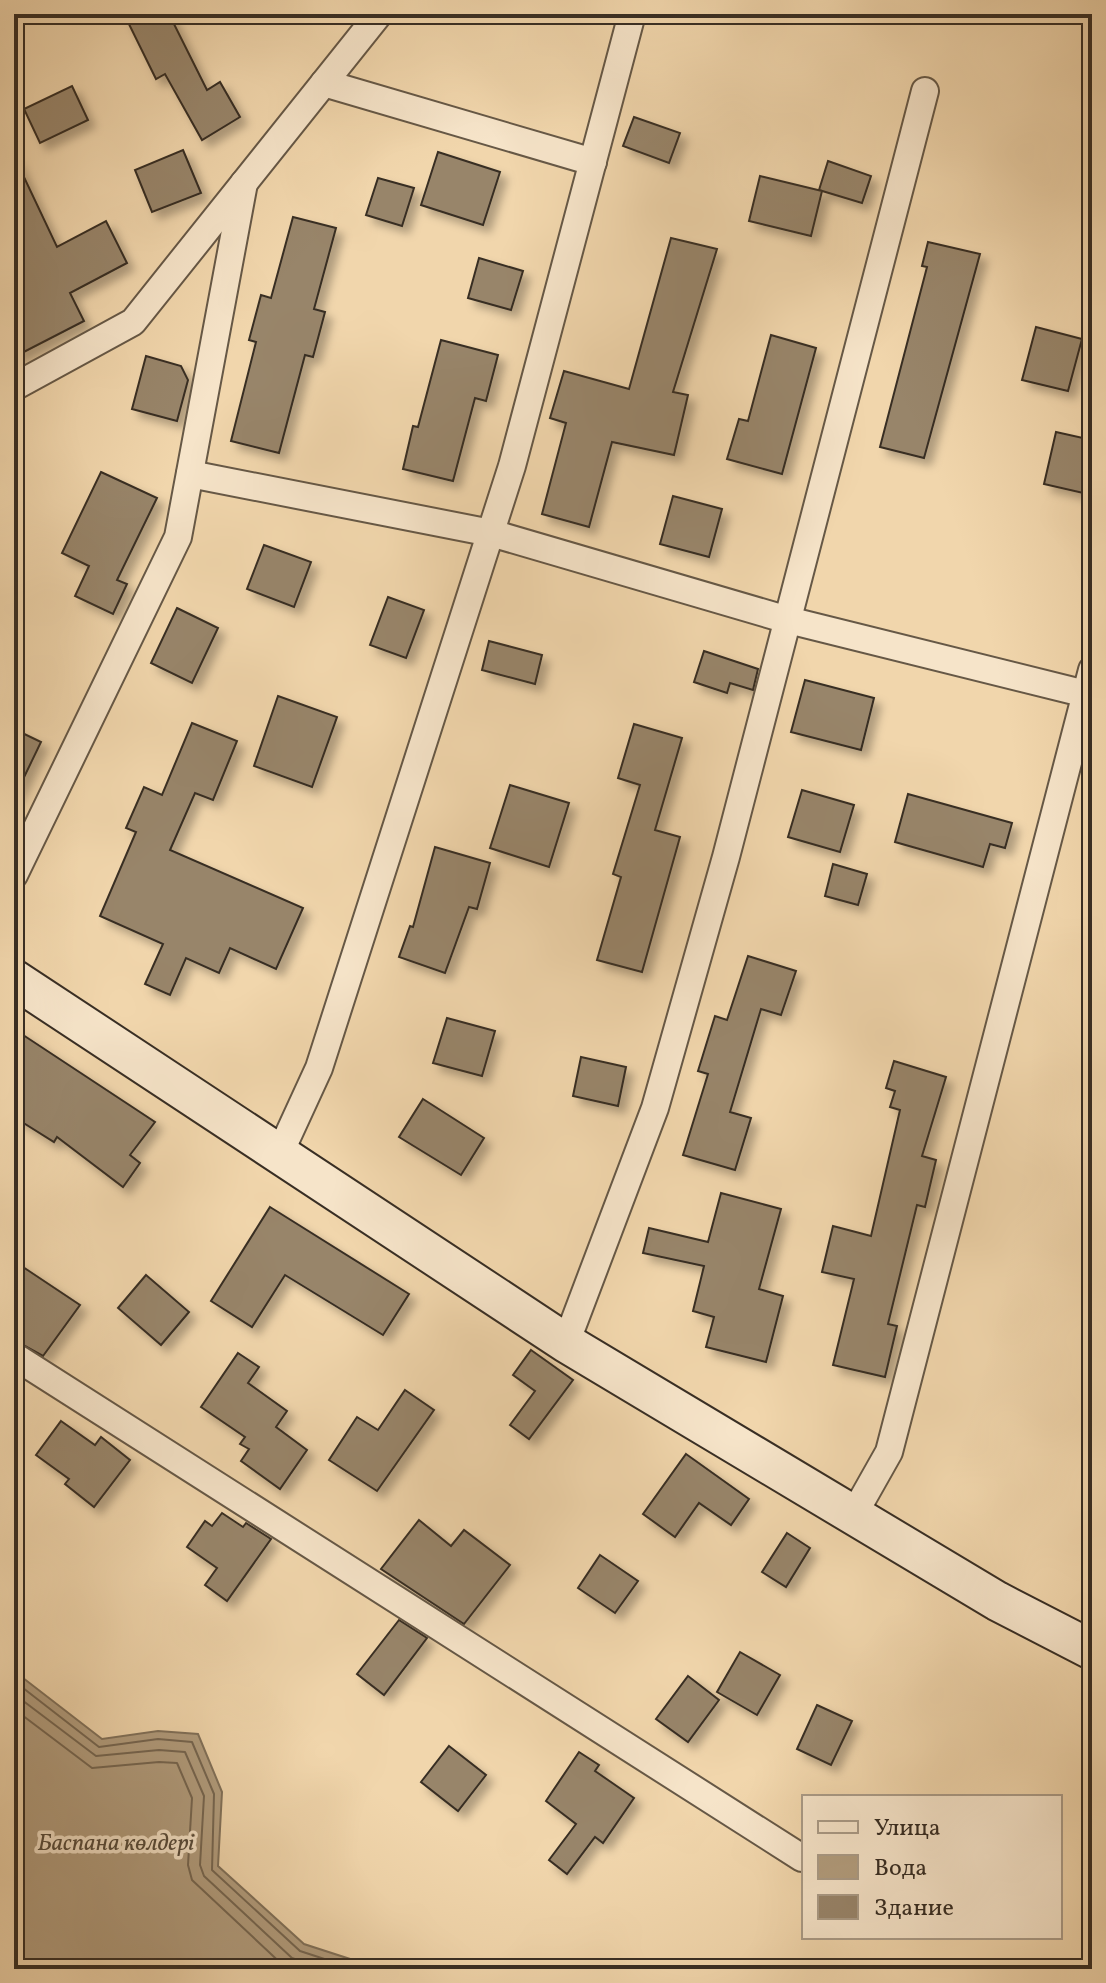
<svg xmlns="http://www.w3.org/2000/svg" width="1106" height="1983" viewBox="0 0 1106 1983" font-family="Vollkorn,serif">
  <defs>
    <filter id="shadow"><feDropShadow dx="7" dy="7" stdDeviation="4" flood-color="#0004"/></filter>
  </defs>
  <rect width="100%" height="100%" fill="#f1d6ac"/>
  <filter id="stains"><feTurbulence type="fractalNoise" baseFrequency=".0025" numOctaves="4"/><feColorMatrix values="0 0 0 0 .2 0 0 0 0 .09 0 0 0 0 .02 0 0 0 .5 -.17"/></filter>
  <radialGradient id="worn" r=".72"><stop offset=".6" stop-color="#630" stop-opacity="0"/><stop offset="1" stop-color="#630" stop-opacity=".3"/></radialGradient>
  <path fill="#b29d7e" stroke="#81715a" stroke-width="2" d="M14 1671 102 1739 158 1731 198 1734 222 1792 218 1866 304 1944 381 1969H14Z"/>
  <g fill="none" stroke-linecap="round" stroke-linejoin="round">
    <g stroke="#756651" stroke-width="2">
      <path d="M14 1681 99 1747 158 1739 192 1742 214 1794 212 1870 300 1951 355 1969"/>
      <path d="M14 1694 96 1756 159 1750 185 1752 204 1796 200 1865 204 1876 292 1958 322 1969"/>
      <path d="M14 1709 92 1768 159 1762 177 1763 192 1798 188 1865 192 1880 287 1969"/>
    </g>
  </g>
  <g fill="#98856b" stroke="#382e24" stroke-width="2" filter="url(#shadow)">
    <path d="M124 14H169L207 90 220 82 240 117 202 140 165 74 156 79Z"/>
    <path d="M72 86 88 120 40 143 24 109Z"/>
    <path d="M634 117 680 133 669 163 623 146Z"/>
    <path d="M183 150 201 193 152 212 135 170Z"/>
    <path d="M438 152 500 172 483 225 421 205Z"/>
    <path d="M14 156 57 247 106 221 127 263 70 293 84 321 14 357Z"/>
    <path d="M828 161 871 176 862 203 819 190Z"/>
    <path d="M760 176 822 191 811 236 749 221Z"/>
    <path d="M378 178 414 188 402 226 366 215Z"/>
    <path d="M293 217 336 228 314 309 325 312 313 357 305 355 279 453 231 441 256 342 249 340 261 295 271 298Z"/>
    <path d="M671 238 717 249 673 392 688 395 674 455 612 442 589 527 542 514 566 423 550 418 564 371 629 389Z"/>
    <path d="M928 242 980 254 924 458 880 447 927 267 922 266Z"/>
    <path d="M479 258 523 271 511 310 468 298Z"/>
    <path d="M1036 327 1082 339 1068 391 1022 380Z"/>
    <path d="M771 335 816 348 782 474 727 459 739 419 748 421Z"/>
    <path d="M441 340 498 355 486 401 475 398 453 481 403 469 413 426 418 427Z"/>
    <path d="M146 356 181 366 188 380 177 421 132 409Z"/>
    <path d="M1056 432 1092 440V495L1044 484Z"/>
    <path d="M101 472 157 498 117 580 127 584 113 614 75 596 89 566 62 553Z"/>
    <path d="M673 496 722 509 709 557 660 544Z"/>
    <path d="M264 545 311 562 294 607 247 589Z"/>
    <path d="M388 597 424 610 406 658 370 645Z"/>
    <path d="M177 608 218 628 192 683 151 663Z"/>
    <path d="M489 641 542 655 535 684 482 670Z"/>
    <path d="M704 651 758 669 753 690 730 683 727 693 694 682Z"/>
    <path d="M805 680 874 698 861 750 791 732Z"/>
    <path d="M278 696 337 717 312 787 254 766Z"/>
    <path d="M192 723 237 741 213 800 195 793 170 850 303 908 276 969 230 948 219 973 186 958 170 995 145 984 163 944 100 916 136 832 126 828 144 787 162 795Z"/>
    <path d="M634 724 682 738 655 830 680 837 642 972 597 960 621 877 613 874 640 785 618 778Z"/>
    <path d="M14 729 41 742 14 798Z"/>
    <path d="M510 785 569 803 549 867 490 848Z"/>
    <path d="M802 790 854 805 840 852 788 837Z"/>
    <path d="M908 794 1012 823 1005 848 990 844 983 867 895 842Z"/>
    <path d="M435 847 490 863 477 909 469 907 445 973 399 957 410 926 413 927Z"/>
    <path d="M833 864 867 874 858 905 825 896Z"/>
    <path d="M748 956 796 971 781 1015 761 1009 730 1112 751 1118 735 1170 683 1155 708 1074 698 1071 715 1016 727 1020Z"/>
    <path d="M447 1018 495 1031 482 1076 433 1063Z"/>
    <path d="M14 1029 155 1122 130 1155 140 1163 123 1187 57 1137 54 1142 14 1117Z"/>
    <path d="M581 1057 626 1067 618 1106 573 1096Z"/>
    <path d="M894 1061 946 1077 922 1156 936 1160 925 1207 917 1205 888 1324 897 1326 885 1377 833 1365 854 1279 822 1272 833 1226 871 1236 900 1110 890 1107 895 1091 886 1088Z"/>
    <path d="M423 1099 484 1138 461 1175 399 1137Z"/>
    <path d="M721 1193 781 1209 759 1289 783 1296 766 1362 706 1347 714 1317 693 1311 704 1266 643 1253 649 1228 708 1242Z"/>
    <path d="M270 1207 409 1294 383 1335 285 1275 252 1327 211 1301Z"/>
    <path d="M14 1261 80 1305 43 1356 14 1340Z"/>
    <path d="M146 1275 189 1312 161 1345 118 1308Z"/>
    <path d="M531 1350 573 1380 529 1439 510 1425 535 1391 513 1375Z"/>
    <path d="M238 1353 259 1367 248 1383 287 1411 276 1427 307 1450 280 1489 241 1461 249 1449 240 1444 245 1437 201 1407Z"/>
    <path d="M405 1390 434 1410 377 1491 329 1460 357 1417 378 1430Z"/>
    <path d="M61 1421 95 1445 101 1437 130 1460 94 1507 65 1484 69 1479 36 1455Z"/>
    <path d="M686 1454 749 1499 731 1525 699 1503 675 1537 643 1514Z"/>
    <path d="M222 1513 243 1527 246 1523 271 1539 227 1601 205 1585 217 1568 187 1547 205 1521 212 1526Z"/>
    <path d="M419 1520 451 1546 464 1530 510 1565 464 1624 381 1569Z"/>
    <path d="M787 1533 810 1548 786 1587 762 1572Z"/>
    <path d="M600 1555 638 1581 615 1613 578 1588Z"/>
    <path d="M399 1620 427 1638 384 1695 357 1674Z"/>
    <path d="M740 1652 780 1675 757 1715 717 1692Z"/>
    <path d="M688 1676 719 1700 688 1742 656 1719Z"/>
    <path d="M817 1705 852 1721 831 1765 797 1749Z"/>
    <path d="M449 1746 486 1775 458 1811 421 1782Z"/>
    <path d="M579 1752 599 1765 595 1771 634 1798 603 1843 595 1837 567 1874 549 1860 576 1824 546 1801Z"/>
  </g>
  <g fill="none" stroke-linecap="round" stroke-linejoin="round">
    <defs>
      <g id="minor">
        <path d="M324 83 593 162"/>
        <path d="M14 387 133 322 379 14"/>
        <path d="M190 474 491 533 788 620 1086 694"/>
        <path d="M14 875 178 537 244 183"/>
        <path d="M279 1155 319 1068 512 466 632 14"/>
        <path d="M566 1343 655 1108 726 857 925 91"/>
        <path d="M14 1356 802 1858"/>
        <path d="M854 1514 889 1452 1092 670"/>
      </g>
      <path id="secondary" d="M14 979 566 1343 997 1601 1092 1650"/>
    </defs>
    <use href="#minor" stroke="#665846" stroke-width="30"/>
    <use href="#secondary" stroke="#382e24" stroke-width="42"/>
    <use href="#minor" stroke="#f6e4c9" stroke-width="26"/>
    <use href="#secondary" stroke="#f6e4c9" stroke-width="38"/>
  </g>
  <g text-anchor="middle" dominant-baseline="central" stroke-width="7" stroke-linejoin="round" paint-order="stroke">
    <g font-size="24" font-style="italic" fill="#564a3a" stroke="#f6e4c9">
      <text x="116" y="1844">Баспана көлдері</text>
    </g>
  </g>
  <rect width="1106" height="1983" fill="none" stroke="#f1d6ac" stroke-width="48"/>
  <rect x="16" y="16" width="1074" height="1951" fill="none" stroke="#382e24" stroke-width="4"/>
  <rect x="24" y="24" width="1058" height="1935" fill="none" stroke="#382e24" stroke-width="2"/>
  <rect x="802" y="1795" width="260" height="144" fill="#f6e4c9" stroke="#aa9b87" stroke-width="2"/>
  <rect x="818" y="1821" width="40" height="12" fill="#f6e4c9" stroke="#aa9b87" stroke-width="2"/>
  <text x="874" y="1835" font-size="24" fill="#382e24">Улица</text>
  <rect x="818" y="1855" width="40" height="24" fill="#b29d7e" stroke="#aa9b87" stroke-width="2"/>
  <text x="874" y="1875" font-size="24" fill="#382e24">Вода</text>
  <rect x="818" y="1895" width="40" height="24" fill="#98856b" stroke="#aa9b87" stroke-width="2"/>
  <text x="874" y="1915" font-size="24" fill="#382e24">Здание</text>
  <rect width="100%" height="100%" filter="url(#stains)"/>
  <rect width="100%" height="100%" fill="url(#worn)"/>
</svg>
